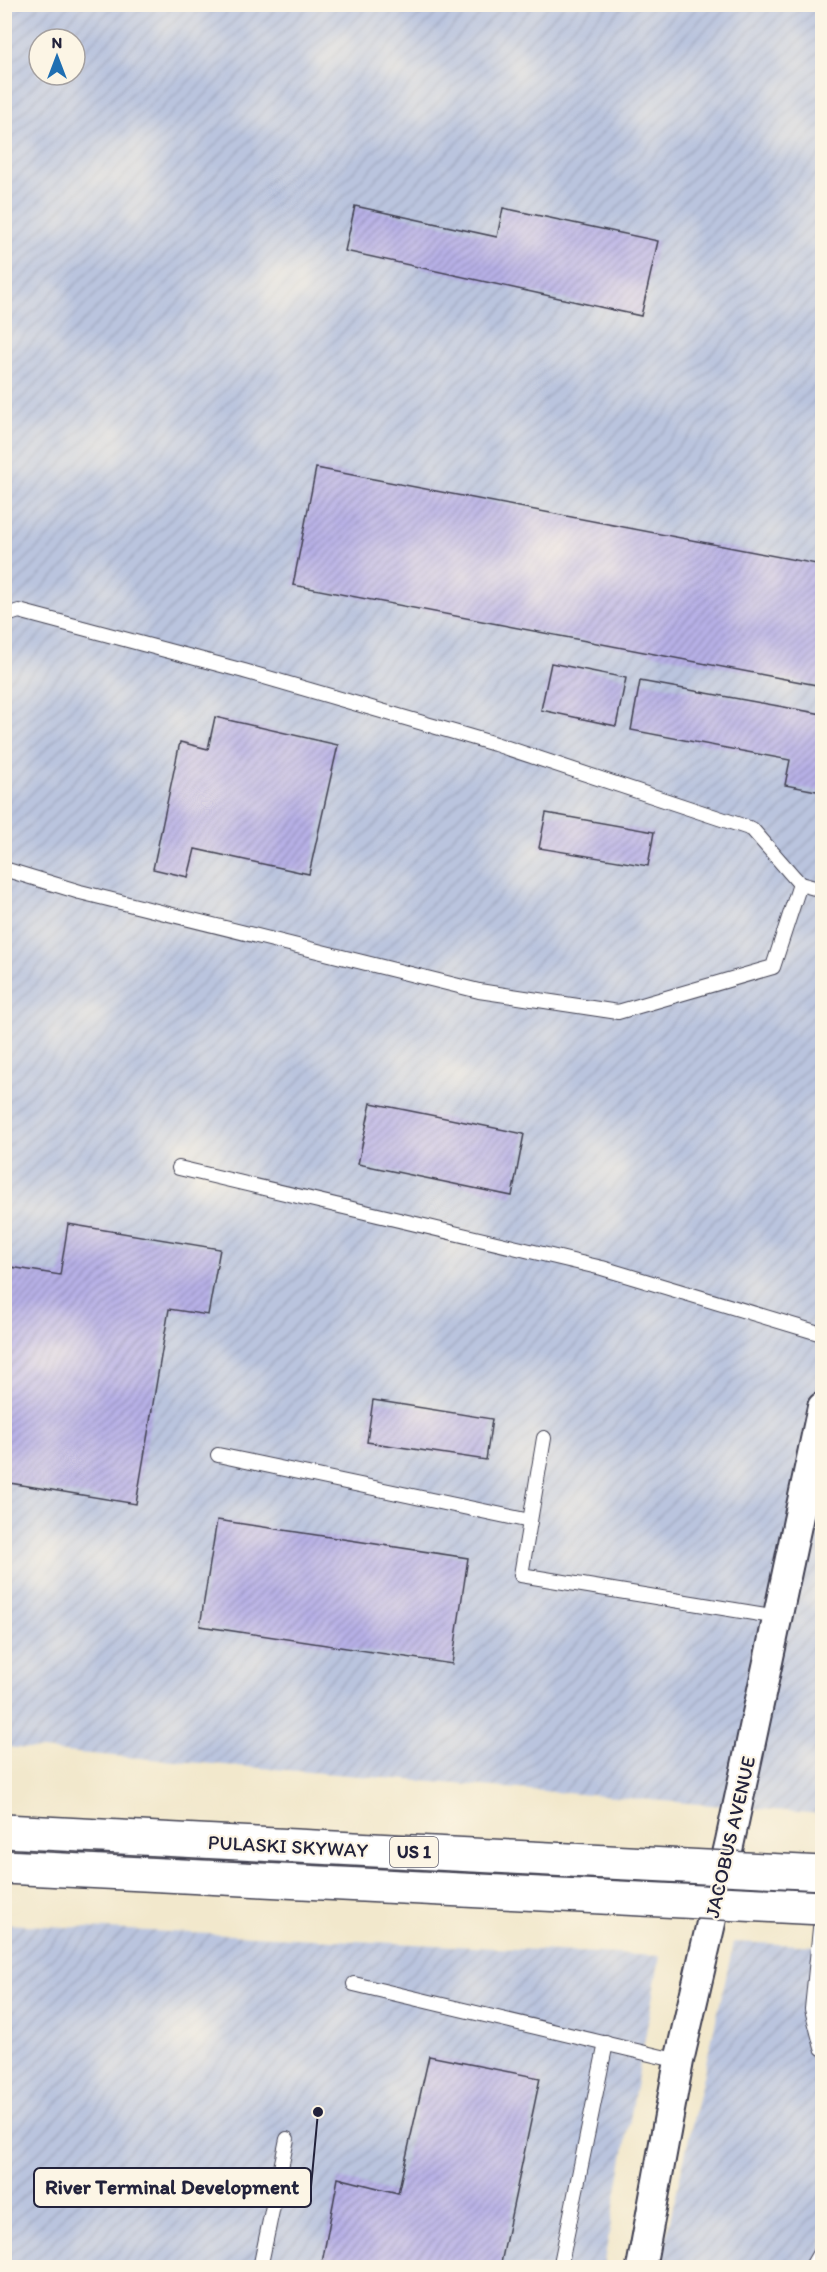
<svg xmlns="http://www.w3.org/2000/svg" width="827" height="2272" viewBox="0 0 827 2272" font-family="Itim,sans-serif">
  <defs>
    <pattern id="industrial-furrows" width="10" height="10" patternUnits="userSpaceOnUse" patternTransform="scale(1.5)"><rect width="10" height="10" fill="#bac4de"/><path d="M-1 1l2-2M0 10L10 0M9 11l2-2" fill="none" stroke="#a0a8bf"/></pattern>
    <pattern id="building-hatch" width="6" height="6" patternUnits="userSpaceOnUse" patternTransform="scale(1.5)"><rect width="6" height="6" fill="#b8b1e7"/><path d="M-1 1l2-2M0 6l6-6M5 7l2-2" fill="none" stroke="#9590bc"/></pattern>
  </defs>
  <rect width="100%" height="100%" fill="#fcf5e5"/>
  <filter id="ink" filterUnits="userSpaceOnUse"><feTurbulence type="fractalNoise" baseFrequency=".0167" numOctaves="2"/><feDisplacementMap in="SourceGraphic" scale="12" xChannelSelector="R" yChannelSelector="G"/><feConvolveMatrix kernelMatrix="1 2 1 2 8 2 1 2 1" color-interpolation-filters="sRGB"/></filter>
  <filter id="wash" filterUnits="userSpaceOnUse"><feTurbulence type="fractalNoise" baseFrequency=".008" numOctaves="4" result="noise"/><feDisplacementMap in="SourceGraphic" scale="24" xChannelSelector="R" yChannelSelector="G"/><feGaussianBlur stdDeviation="1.35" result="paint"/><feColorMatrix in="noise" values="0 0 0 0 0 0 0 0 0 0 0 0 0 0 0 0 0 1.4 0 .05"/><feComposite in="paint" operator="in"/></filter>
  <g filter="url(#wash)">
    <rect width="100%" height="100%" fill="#f2e8cc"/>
    <g fill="url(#industrial-furrows)" fill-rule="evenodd">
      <path d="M4 5H822V1814L5 1747ZM39 39H75V75H39Z"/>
      <path d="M5 1924 660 1956 603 2267 5 2268Z"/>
      <path d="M734 1942 822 1946V2267L659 2268Z"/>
    </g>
    <g id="blocks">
      <g fill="url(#building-hatch)">
        <path d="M355 206 497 237 503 208 658 241 641 316 345 251Z"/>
        <path d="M316 468 822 565V686L293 585Z"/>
        <path d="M551 663 626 678 616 726 541 710Z"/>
        <path d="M640 681 822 714V792L785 785 790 760 631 730Z"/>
        <path d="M215 717 338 745 309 874 195 849 188 877 153 869 180 742 208 749Z"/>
        <path d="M546 813 654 832 648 866 539 848Z"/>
        <path d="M371 1103 524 1134 512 1196 358 1164Z"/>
        <path d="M68 1224 220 1249 208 1315 169 1309 136 1504 4 1482V1266L60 1275Z"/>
        <path d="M373 1400 492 1419 486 1460 367 1442Z"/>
        <path d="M217 1520 468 1558 452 1664 200 1626Z"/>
        <path d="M429 2056 540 2078 500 2268H321L338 2178 398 2193Z"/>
      </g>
    </g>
  </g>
  <g filter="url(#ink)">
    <use href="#blocks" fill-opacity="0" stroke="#414051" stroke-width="1.5"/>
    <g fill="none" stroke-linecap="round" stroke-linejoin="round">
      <defs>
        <g id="service">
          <path d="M4 616 19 611 244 671 495 744 752 829 800 884 822 890"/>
          <path d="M4 869 80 892 479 991 618 1012 773 967 800 884"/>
          <path d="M179 1168 602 1268 822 1334"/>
          <path d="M544 1438 521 1575 778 1617"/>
          <path d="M218 1455 530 1521"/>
          <path d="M822 1908 812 2009 822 2048"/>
          <path d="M354 1984 679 2061"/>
          <path d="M260 2268 287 2139"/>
          <path d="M560 2268 606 2043"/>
          <path d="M811 2268 822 2249"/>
        </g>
        <path id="minor" d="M641 2268 679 2061 730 1841 822 1407"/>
      </defs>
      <use href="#service" stroke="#414051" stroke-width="16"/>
      <use href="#minor" stroke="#414051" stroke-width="32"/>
      <use href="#service" stroke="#fff" stroke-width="14"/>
      <use href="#minor" stroke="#fff" stroke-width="28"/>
      <defs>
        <g id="motorway-bridge">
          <path d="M4 1831 822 1873"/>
          <path d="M4 1867 822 1908"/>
        </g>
      </defs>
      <use href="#motorway-bridge" stroke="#414051" stroke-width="36" stroke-linecap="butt"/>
      <use href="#motorway-bridge" stroke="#fff" stroke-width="33"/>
    </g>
  </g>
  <g text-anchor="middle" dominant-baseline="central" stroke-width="4.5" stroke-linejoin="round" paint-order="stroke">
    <rect fill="#fcf5e5" stroke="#63616e" stroke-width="1.5" x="390" y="1837" width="48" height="30" rx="4.5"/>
    <g font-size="18" font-weight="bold" fill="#22223b">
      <text x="414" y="1852">US 1</text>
    </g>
    <g font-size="20" fill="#22223b" stroke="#fcf5e5">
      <text transform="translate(730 1837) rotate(-77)">JACOBUS AVENUE</text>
      <text transform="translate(288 1846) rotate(3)">PULASKI SKYWAY</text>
    </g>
  </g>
  <path fill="none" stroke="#22223b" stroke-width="2" d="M318 2112L311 2187"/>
  <circle fill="#22223b" stroke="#fcf5e5" stroke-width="2" cx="318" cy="2112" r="6"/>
  <rect fill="#fcf5e5" stroke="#22223b" stroke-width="2" x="34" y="2168" width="277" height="39" rx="6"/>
  <g font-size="21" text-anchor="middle" font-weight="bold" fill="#22223b">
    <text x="172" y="2194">River Terminal Development</text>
  </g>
  <rect width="827" height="2272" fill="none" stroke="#fcf5e5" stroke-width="24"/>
  <g transform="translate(57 57)"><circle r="28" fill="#fcf5e5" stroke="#a5a1a1" stroke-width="1.5"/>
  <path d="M0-4.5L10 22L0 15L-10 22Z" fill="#1f6fb2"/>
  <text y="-9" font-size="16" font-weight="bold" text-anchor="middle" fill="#22223b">N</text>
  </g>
</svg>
